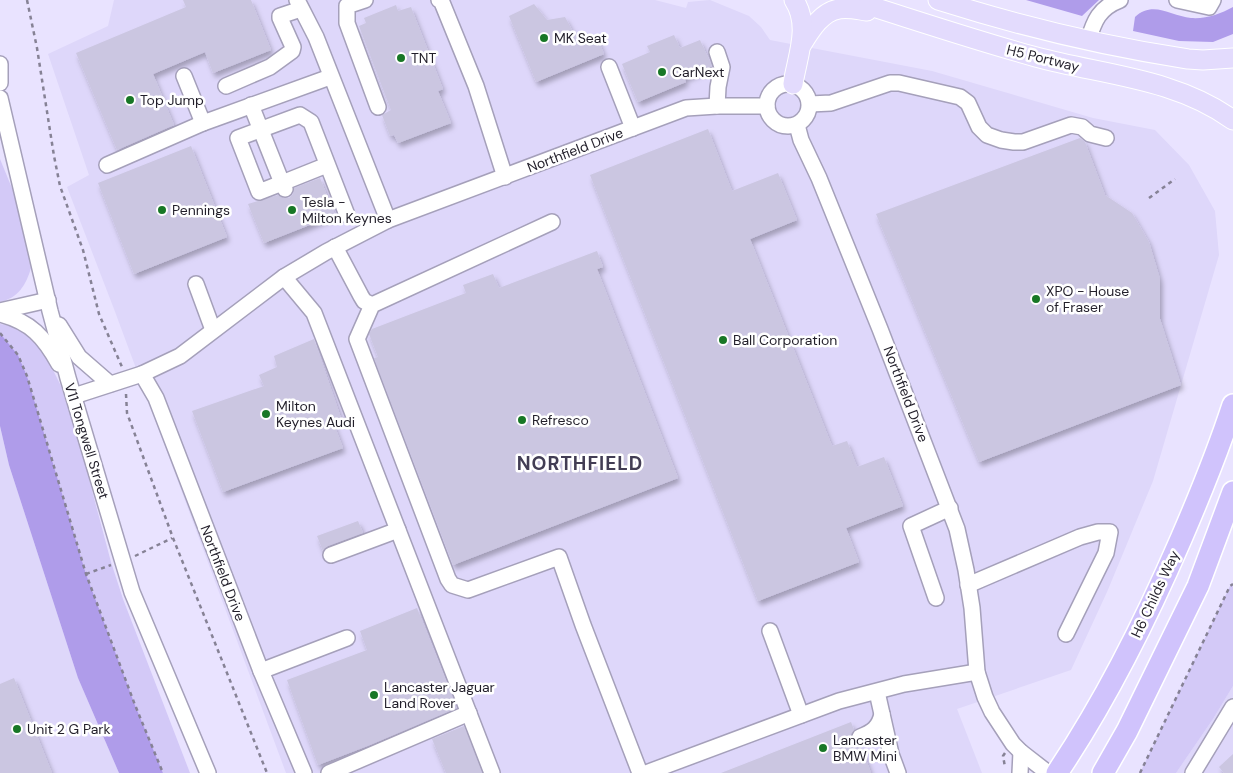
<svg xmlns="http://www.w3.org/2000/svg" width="1233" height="773" viewBox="0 0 1233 773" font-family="'DM Sans',sans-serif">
  <defs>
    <filter id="shadow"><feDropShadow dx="2.5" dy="4.5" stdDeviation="2.5" flood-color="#0004"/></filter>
  </defs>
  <rect width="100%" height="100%" fill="#e9e3ff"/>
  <g fill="#ded7fa">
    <path d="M114 0H655L686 8 688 2 710 0 749 16 761 27 770 40 932 71 1093 118 1155 130 1189 165 1215 211 1219 255 1153 481 1107 592 1071 670 957 709 982 773H286L114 309 67 187 89 175 48 54 108 26Z"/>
    <path d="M0 426 9 465 78 678 119 773H0Z"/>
    <path d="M1233 686V773H1176L1213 719Z"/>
  </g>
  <g fill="#d3c9f7">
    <path d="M0 159 16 198 31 268C26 285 18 298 0 302Z"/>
    <path d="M0 324 11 326 24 332 33 340 45 354 61 386 81 449 111 562 123 599 190 773H163L135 705 86 574 27 376 18 355 0 333Z"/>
    <path d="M1233 584V686L1213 719 1176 773H1140L1230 586Z"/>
  </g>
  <g fill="#af9cea">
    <path d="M1026 0H1099L1082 16Z"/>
    <path d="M1233 7V34L1213 42 1179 41 1133 31 1135 17C1153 0 1171 16 1191 18 1207 19 1220 14 1233 7Z"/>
    <path d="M0 333 18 355 27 376 86 574 135 705 163 773H119L78 678 9 465 0 426Z"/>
  </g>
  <g fill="#cbc6e1" filter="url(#shadow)">
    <path d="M183 0H251L271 50 213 73 205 52 153 74 174 125 117 150 76 53 186 7Z"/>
    <path d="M534 4 547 20 565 17 578 41 597 37 604 54 536 82 509 16Z"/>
    <path d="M396 5 398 11 411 7 443 89 438 91 451 123 398 143 394 135 390 136 382 115 391 110 359 26 366 23 364 18Z"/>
    <path d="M674 35 680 48 700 40 712 66 684 78 686 82 638 102 622 64 650 52 647 46Z"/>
    <path d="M708 129 732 191 778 173 797 220 750 239 832 446 847 441 857 467 884 457 903 506 846 528 859 562 758 601 590 175Z"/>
    <path d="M1080 138 1085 142 1105 195 1132 213 1149 242 1160 279V319L1181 385 979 462 876 214Z"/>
    <path d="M191 146 227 237 134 274 98 183Z"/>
    <path d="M320 178 335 215 264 243 248 204 278 195 284 198H289L293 194 294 188Z"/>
    <path d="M597 251 603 267 597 269 678 478 453 565 374 358 378 357 369 334 372 329 466 293 463 285 493 274 499 288Z"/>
    <path d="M314 339 341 418 332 419 343 448 223 492 192 411 264 386 259 375 277 367 274 356Z"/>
    <path d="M358 521 363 533 328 546 323 551 317 536Z"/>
    <path d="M417 608 457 708 370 745 318 765 287 680 367 650 360 631Z"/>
    <path d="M14 678 52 773H0V684Z"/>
    <path d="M851 722 854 730 851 735V740L855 745 861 746 871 773H721Z"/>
    <path d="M464 726 482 773H446L432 739Z"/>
    <path d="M1233 754V773H1224L1219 767Z"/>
  </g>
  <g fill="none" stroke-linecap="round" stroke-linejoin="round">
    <defs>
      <g id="minor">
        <path d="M297 0 316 37 388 220"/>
        <path d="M365 0 347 6V23L378 107"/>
        <path d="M439 0H441L476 86 505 177"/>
        <path d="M1177 0 1209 7 1213 0"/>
        <path d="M1088 41C1094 21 1099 8 1120 0"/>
        <path d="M0 64V83"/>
        <path d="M609 67 633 128"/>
        <path d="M184 76 203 123 330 77"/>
        <circle cx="788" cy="105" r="21"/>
        <path d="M226 86 270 67 292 51 293 47 280 18V16L301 9"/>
        <path d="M0 98 50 311 68 378 132 592 208 773"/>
        <path d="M810 104 831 103 890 83H899L960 97 968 103 979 127 987 135 1001 140 1014 142H1023L1071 125 1082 127 1090 134 1106 138"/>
        <path d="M251 105 282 183 327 165"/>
        <path d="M717 106 718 87 722 67 717 52"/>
        <path d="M797 125 801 140 819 178 880 329 957 529 966 570 972 608 977 672 985 697 992 712 1013 744 1021 752 1048 773"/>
        <path d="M107 165 203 123"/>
        <path d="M285 189 282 183 259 192 238 138 300 115 311 122 347 215"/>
        <path d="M552 222 372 305 357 339 448 579 452 585 468 590 559 557 583 625 640 773"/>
        <path d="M335 247 361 296 364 301 372 305"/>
        <path d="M284 277 314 313 492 773"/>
        <path d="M196 284 213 330"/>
        <path d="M0 311 48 300"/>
        <path d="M0 314C31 322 44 337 59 364"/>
        <path d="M59 325 79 357 110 384"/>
        <path d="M142 374 156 398 261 671 304 773"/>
        <path d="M74 396 142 374 180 356 284 277 326 252 388 220 686 108 717 106H767"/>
        <path d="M331 555 398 530"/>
        <path d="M968 585 1080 537 1098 532H1110L1106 553 1066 634"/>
        <path d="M936 598 911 526 950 508"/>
        <path d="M770 631 801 715"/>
        <path d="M261 671 347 638"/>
        <path d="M877 692 891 754 898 773"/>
        <path d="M860 737C872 732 879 728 882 714"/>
        <path d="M329 773 469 713"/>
        <path d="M646 773 839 701 904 684 977 672"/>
        <path d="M1020 773 1021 752"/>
        <path d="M1193 773 1233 707"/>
      </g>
      <g id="major">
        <path d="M851 0C912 19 974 40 1036 57 1103 75 1175 78 1233 120"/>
        <path d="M938 0C1020 26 1103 46 1188 59L1203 60 1233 58"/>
        <path d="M802 44C810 31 822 11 839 9 848 7 859 10 867 11"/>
        <path d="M793 84C797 57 811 26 794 0"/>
      </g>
      <g id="highway">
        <path d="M1057 773C1106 700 1146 620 1181 539 1200 495 1218 451 1233 405"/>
        <path d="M1103 773 1127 731 1198 586 1233 492"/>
      </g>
    </defs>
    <use href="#minor" stroke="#a5a0ba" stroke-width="18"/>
    <use href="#major" stroke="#fff" stroke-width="21"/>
    <use href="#highway" stroke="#fff" stroke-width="24"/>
    <g stroke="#868295" stroke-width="2.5" stroke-dasharray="4 4" stroke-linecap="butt">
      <path d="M27 0 37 48 54 156 60 186 83 250 99 314 122 367"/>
      <path d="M1149 198 1175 179"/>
      <path d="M0 333 18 355 27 376 86 574 135 705 163 773"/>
      <path d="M126 394 127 413 173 538 267 773"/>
      <path d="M135 556 172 538"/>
      <path d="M86 574 111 565"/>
      <path d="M1005 753 1003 756 1005 767"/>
      <path d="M1140 773 1230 586 1233 584"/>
    </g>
    <use href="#minor" stroke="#fff" stroke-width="15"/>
    <use href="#major" stroke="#e3dbfd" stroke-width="19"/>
    <use href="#highway" stroke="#d0c3fc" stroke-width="21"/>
  </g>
  <g fill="#187726" stroke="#fff" stroke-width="2">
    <circle cx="544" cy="38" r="5"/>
    <circle cx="401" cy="58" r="5"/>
    <circle cx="662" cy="72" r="5"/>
    <circle cx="130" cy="100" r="5"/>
    <circle cx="162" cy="210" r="5"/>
    <circle cx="292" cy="210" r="5"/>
    <circle cx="1036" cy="299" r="5"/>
    <circle cx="723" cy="340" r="5"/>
    <circle cx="266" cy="414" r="5"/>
    <circle cx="522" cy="420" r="5"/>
    <circle cx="374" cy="695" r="5"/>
    <circle cx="17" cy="729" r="5"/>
    <circle cx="823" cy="748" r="5"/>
  </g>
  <g text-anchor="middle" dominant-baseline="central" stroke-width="5" stroke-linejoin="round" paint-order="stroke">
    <g font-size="14" fill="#221f2a" stroke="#fff" text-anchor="start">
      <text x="554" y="38">MK Seat</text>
      <text x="411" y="58">TNT</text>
      <text x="672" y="72">CarNext</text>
      <text x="140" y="100">Top Jump</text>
      <text x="302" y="202">Tesla -<tspan x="302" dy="16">Milton Keynes</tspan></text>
      <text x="172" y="210">Pennings</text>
      <text x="1046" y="291">XPO - House<tspan x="1046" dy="16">of Fraser</tspan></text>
      <text x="733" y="340">Ball Corporation</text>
      <text x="276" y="406">Milton<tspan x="276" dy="16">Keynes Audi</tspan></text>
      <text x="532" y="420">Refresco</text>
      <text x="384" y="687">Lancaster Jaguar<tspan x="384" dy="16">Land Rover</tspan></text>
      <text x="27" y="729">Unit 2 G Park</text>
      <text x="833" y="740">Lancaster<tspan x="833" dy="16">BMW Mini</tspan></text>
    </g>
    <g font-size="14" fill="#221f2a" stroke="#fff">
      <text transform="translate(1043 58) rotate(14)">H5 Portway</text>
      <text transform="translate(575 150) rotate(-21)">Northfield Drive</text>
      <text transform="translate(906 394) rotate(69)">Northfield Drive</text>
      <text transform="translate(87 441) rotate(73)">V11 Tongwell Street</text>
      <text transform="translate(223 573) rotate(69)">Northfield Drive</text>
      <text transform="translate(1155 594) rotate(-65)">H6 Childs Way</text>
    </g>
    <g font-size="19" font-weight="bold" letter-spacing="1" fill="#423d54" stroke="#fff">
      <text x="580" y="463">NORTHFIELD</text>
    </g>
  </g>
</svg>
